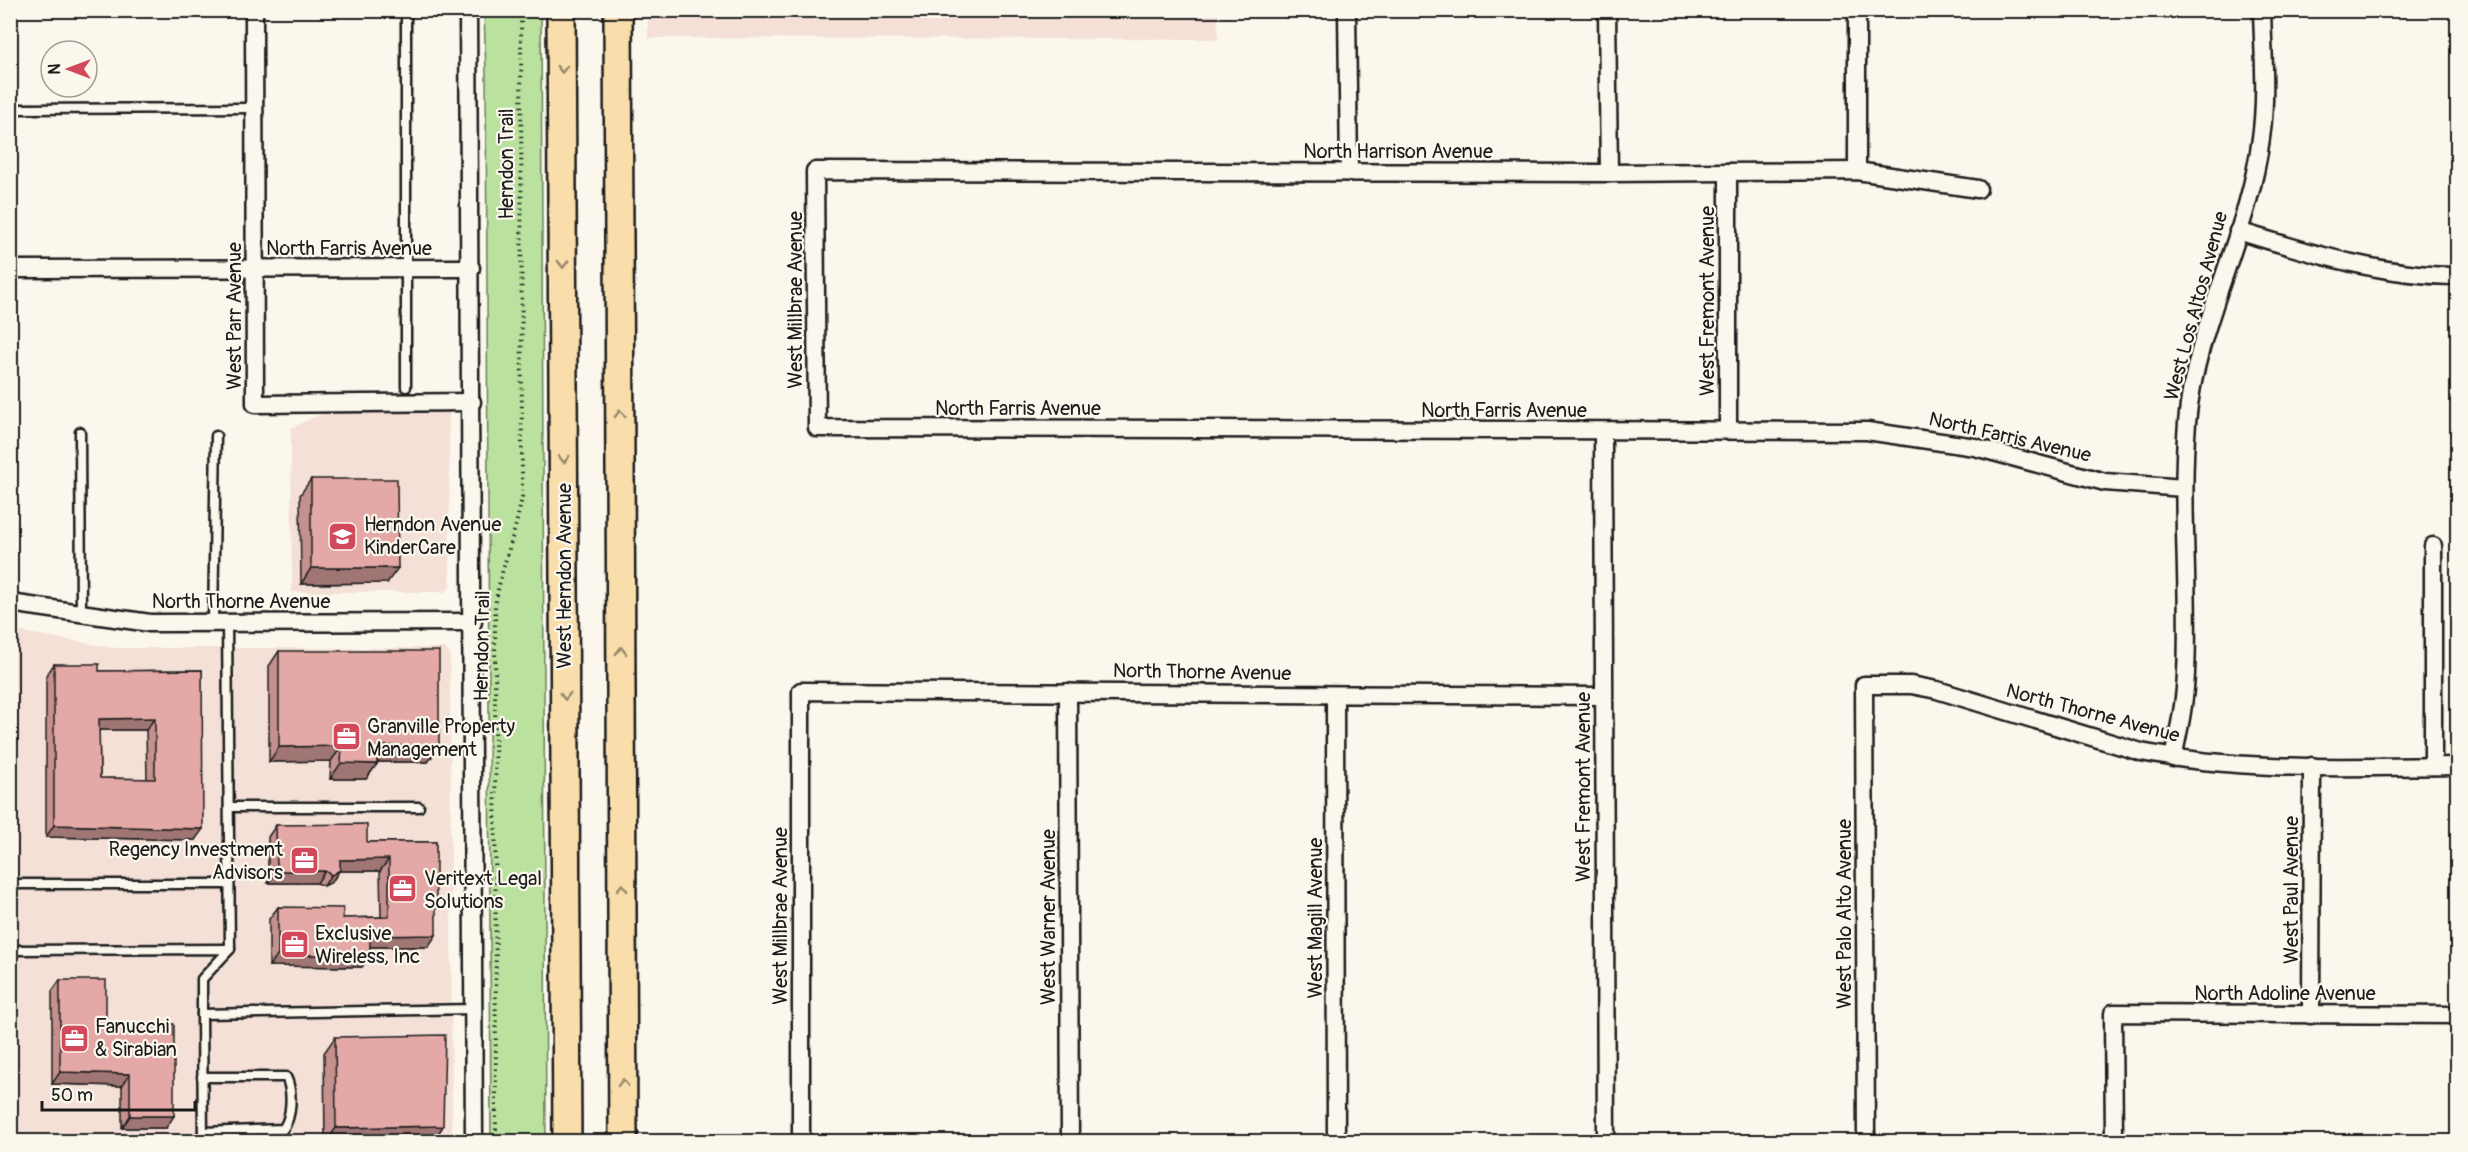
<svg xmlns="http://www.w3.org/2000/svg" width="2468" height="1152" viewBox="0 0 2468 1152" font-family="Pangolin,sans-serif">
  <rect width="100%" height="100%" fill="#fbf7ec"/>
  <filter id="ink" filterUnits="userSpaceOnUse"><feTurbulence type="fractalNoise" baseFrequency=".0167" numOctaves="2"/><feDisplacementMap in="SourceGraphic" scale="12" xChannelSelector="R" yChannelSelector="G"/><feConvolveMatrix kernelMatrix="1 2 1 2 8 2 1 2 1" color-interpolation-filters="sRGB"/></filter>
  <g filter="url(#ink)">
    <g fill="#f4e0d7">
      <path d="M648 11H1218V39L648 38Z"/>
      <path d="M449 409 450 587 445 592H292L291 428 330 410Z"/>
      <path d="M10 630 115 648H445L450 653 452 1141H11Z"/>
    </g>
    <path fill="#bae29e" stroke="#6b7f5d" stroke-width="1.5" d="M484 11H541L546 1141H491L486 74Z"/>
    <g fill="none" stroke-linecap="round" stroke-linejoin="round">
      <defs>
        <g id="lane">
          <path d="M406 10V387"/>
          <path d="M10 109 255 108"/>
          <path d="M80 432 81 613"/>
          <path d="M213 623 216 436"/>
          <path d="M227 623 230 949"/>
          <path d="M229 807H419"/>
          <path d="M10 884H229"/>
          <path d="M10 950 230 949 202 979V1014"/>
          <path d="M202 1077H286C293 1091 292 1117 283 1129L203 1132"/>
          <path d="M203 1142 202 1014 473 1009"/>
        </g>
        <g id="street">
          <path d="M254 10 255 404 472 402"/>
          <path d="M468 10 474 1142"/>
          <path d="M1347 10 1349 172"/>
          <path d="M1607 10 1609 173"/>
          <path d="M1857 171V10"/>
          <path d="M1728 172V429"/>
          <path d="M1978 189 1857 171 1609 173 815 171 817 428 1867 431 1975 447 2105 482 2184 488"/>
          <path d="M2238 231C2310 253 2382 276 2458 276"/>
          <path d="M10 269 471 268"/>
          <path d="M1603 431 1606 1142"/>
          <path d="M2433 546V766"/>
          <path d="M10 603 150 623 473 622"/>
          <path d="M1068 692 1070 1142"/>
          <path d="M1335 695 1336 1142"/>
          <path d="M2173 758C2179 730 2185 702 2186 673 2190 590 2180 506 2187 423 2195 325 2249 235 2261 138 2267 96 2263 52 2262 10"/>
          <path d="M2311 1015 2312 766"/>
          <path d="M801 1142V691L1603 696"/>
          <path d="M1866 1142 1864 685H1911L1937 690 2141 752C2245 772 2352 767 2458 766"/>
          <path d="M2114 1142 2113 1013 2458 1015"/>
        </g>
        <g id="primary">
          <path d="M561 10 567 1142"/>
          <path d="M618 10 623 1142"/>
        </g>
      </defs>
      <use href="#lane" stroke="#1c1c1c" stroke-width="13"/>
      <use href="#street" stroke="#1c1c1c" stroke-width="21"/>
      <use href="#primary" stroke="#1c1c1c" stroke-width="32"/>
      <path stroke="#1c1c1c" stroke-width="4" stroke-dasharray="1.5 4.5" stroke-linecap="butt" d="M496 1142 495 606C501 567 515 536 522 497L521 10"/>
      <use href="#lane" stroke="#fbf7ec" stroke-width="8"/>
      <use href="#street" stroke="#fbf7ec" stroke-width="16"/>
      <use href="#primary" stroke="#f9deab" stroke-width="27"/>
    </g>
    <g fill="#c4918f" stroke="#1c1c1c" stroke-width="1.5" fill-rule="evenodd">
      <path d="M311 479 387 583 301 584 300 495Z"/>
      <path d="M279 651 439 746 428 762H377V764L366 779H330L331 761 269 762V666Z"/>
      <path d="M54 664 99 671 202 670 195 840 46 837V676ZM99 730H146L147 779 100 778Z"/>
      <path d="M276 825 367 842H436L428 947H370V955L362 967 269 966V919L278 907 343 918 381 917 380 871H339L332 882 324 886 317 883H268V837Z"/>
      <path d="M60 980 106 1024 166 1128H122V1086L52 1084V991Z"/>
      <path d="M335 1037 443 1126 433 1142H325L324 1053Z"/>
    </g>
    <g fill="#a07674" stroke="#1c1c1c" stroke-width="1.5">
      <path d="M311 568H398L387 583 301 584Z"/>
      <path d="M155 718 146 730H91L99 719Z"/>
      <path d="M342 746 331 761 269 762 279 747Z"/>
      <path d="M377 746H439L428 762H366Z"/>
      <path d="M341 763 377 764 366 779H330Z"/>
      <path d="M54 825 203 829 195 840 46 837Z"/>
      <path d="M389 859 380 871H339L332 882 324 886 340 860Z"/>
      <path d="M277 871H325L317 883H268Z"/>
      <path d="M436 935 428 947H362L370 936Z"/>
      <path d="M278 955H370L362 967 269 966Z"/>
      <path d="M60 1072 130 1074 122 1086 52 1084Z"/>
      <path d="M130 1116H174L166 1128H122Z"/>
      <path d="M443 1126 433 1142H326L336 1128Z"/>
    </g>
    <g fill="#e4a9a6" stroke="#1c1c1c" stroke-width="1.5" fill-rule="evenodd">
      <path d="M311 479H397L398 568H311Z"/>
      <path d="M279 651H439V746H377V764L341 763 342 746 279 747Z"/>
      <path d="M54 664H99V671L202 670 203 829 54 825ZM155 718V779L100 778 99 719Z"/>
      <path d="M367 824V842H436V935L370 936V955H278V907L343 908V918L389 917V859L340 860V870L332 875 325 871H277L276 825Z"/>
      <path d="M60 980H106V1024H174V1116H130V1074L60 1072Z"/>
      <path d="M445 1035 443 1126 336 1128 335 1037Z"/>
    </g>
    <defs><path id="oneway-chevron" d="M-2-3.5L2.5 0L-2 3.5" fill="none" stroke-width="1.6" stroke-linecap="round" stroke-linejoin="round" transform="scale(1.5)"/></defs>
    <g stroke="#96876b">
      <use href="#oneway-chevron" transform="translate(562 69) rotate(90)"/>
      <use href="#oneway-chevron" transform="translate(563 264) rotate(90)"/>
      <use href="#oneway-chevron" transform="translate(620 414) rotate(-90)"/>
      <use href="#oneway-chevron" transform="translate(564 459) rotate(90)"/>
      <use href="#oneway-chevron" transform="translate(621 651) rotate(-90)"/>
      <use href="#oneway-chevron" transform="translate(565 696) rotate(90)"/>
      <use href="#oneway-chevron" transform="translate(622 888) rotate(-90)"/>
      <use href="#oneway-chevron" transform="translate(623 1083) rotate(-90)"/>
    </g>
  </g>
  <defs>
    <symbol id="school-square" viewBox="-11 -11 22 22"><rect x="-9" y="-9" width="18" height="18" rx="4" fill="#d1495b" stroke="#fbf7ec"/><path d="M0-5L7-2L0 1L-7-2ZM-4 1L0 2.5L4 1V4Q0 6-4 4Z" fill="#fff"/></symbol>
    <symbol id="office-square" viewBox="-11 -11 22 22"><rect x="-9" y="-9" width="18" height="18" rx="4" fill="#d1495b" stroke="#fbf7ec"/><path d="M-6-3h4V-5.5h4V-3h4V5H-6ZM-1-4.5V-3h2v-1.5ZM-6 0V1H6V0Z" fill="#fff"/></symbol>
  </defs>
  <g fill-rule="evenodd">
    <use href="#school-square" x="326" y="520" width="33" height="33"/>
    <use href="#office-square" x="330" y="720" width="33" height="33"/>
    <use href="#office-square" x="288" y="844" width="33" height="33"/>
    <use href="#office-square" x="386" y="872" width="33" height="33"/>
    <use href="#office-square" x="278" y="928" width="33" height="33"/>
    <use href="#office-square" x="58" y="1022" width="33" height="33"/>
  </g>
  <g text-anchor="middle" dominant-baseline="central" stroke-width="4.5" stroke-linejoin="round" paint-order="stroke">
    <g font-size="20" fill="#1c1c1c" stroke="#fbf7ec">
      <text x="1398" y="151">North Harrison Avenue</text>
      <text transform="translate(506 164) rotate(-90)">Herndon Trail</text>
      <text x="349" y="248">North Farris Avenue</text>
      <text transform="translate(795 300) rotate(-90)">West Millbrae Avenue</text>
      <text transform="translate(1707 301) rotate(-90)">West Fremont Avenue</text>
      <text transform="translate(2196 306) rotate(-75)">West Los Altos Avenue</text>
      <text transform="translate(234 316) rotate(-90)">West Parr Avenue</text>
      <text x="1018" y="408">North Farris Avenue</text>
      <text x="1504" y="410">North Farris Avenue</text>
      <text transform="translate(2010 437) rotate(13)">North Farris Avenue</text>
      <text transform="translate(564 576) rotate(-90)">West Herndon Avenue</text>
      <text x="241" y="601">North Thorne Avenue</text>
      <text transform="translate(482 646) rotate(-89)">Herndon Trail</text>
      <text transform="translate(1202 672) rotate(1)">North Thorne Avenue</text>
      <text transform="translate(2093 713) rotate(15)">North Thorne Avenue</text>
      <text transform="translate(1583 787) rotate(-90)">West Fremont Avenue</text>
      <text transform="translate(2291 890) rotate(-90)">West Paul Avenue</text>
      <text transform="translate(1844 914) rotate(-90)">West Palo Alto Avenue</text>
      <text transform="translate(780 916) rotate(-90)">West Millbrae Avenue</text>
      <text transform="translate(1048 917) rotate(-90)">West Warner Avenue</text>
      <text transform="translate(1315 918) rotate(-90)">West Magill Avenue</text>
      <text x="2285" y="993">North Adoline Avenue</text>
    </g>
    <g font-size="20" fill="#1c1c1c" stroke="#fbf7ec" text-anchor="start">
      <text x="364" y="524">Herndon Avenue<tspan x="364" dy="23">KinderCare</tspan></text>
      <text x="367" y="726">Granville Property<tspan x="367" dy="23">Management</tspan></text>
      <text x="283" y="849" text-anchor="end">Regency Investment<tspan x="283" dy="23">Advisors</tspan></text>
      <text x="424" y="878">Veritext Legal<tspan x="424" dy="23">Solutions</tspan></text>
      <text x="315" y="933">Exclusive<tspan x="315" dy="23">Wireless, Inc</tspan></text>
      <text x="95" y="1026">Fanucchi<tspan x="95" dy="23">&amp; Sirabian</tspan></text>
    </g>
  </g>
  <rect width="2468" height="1152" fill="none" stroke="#fbf7ec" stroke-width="36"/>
  <rect x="18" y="18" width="2432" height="1116" fill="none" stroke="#1c1c1c" stroke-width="2" filter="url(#ink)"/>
  <g transform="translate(69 69) rotate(270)"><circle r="28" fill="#fbf7ec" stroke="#a29f99" stroke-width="1.5"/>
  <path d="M0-4.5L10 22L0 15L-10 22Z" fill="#d1495b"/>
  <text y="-9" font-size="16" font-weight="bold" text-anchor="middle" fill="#1c1c1c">N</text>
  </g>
  <path d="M42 1101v9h153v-9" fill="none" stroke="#1c1c1c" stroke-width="3"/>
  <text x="51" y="1101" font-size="18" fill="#1c1c1c" stroke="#fbf7ec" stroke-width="4.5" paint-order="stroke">50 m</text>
</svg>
